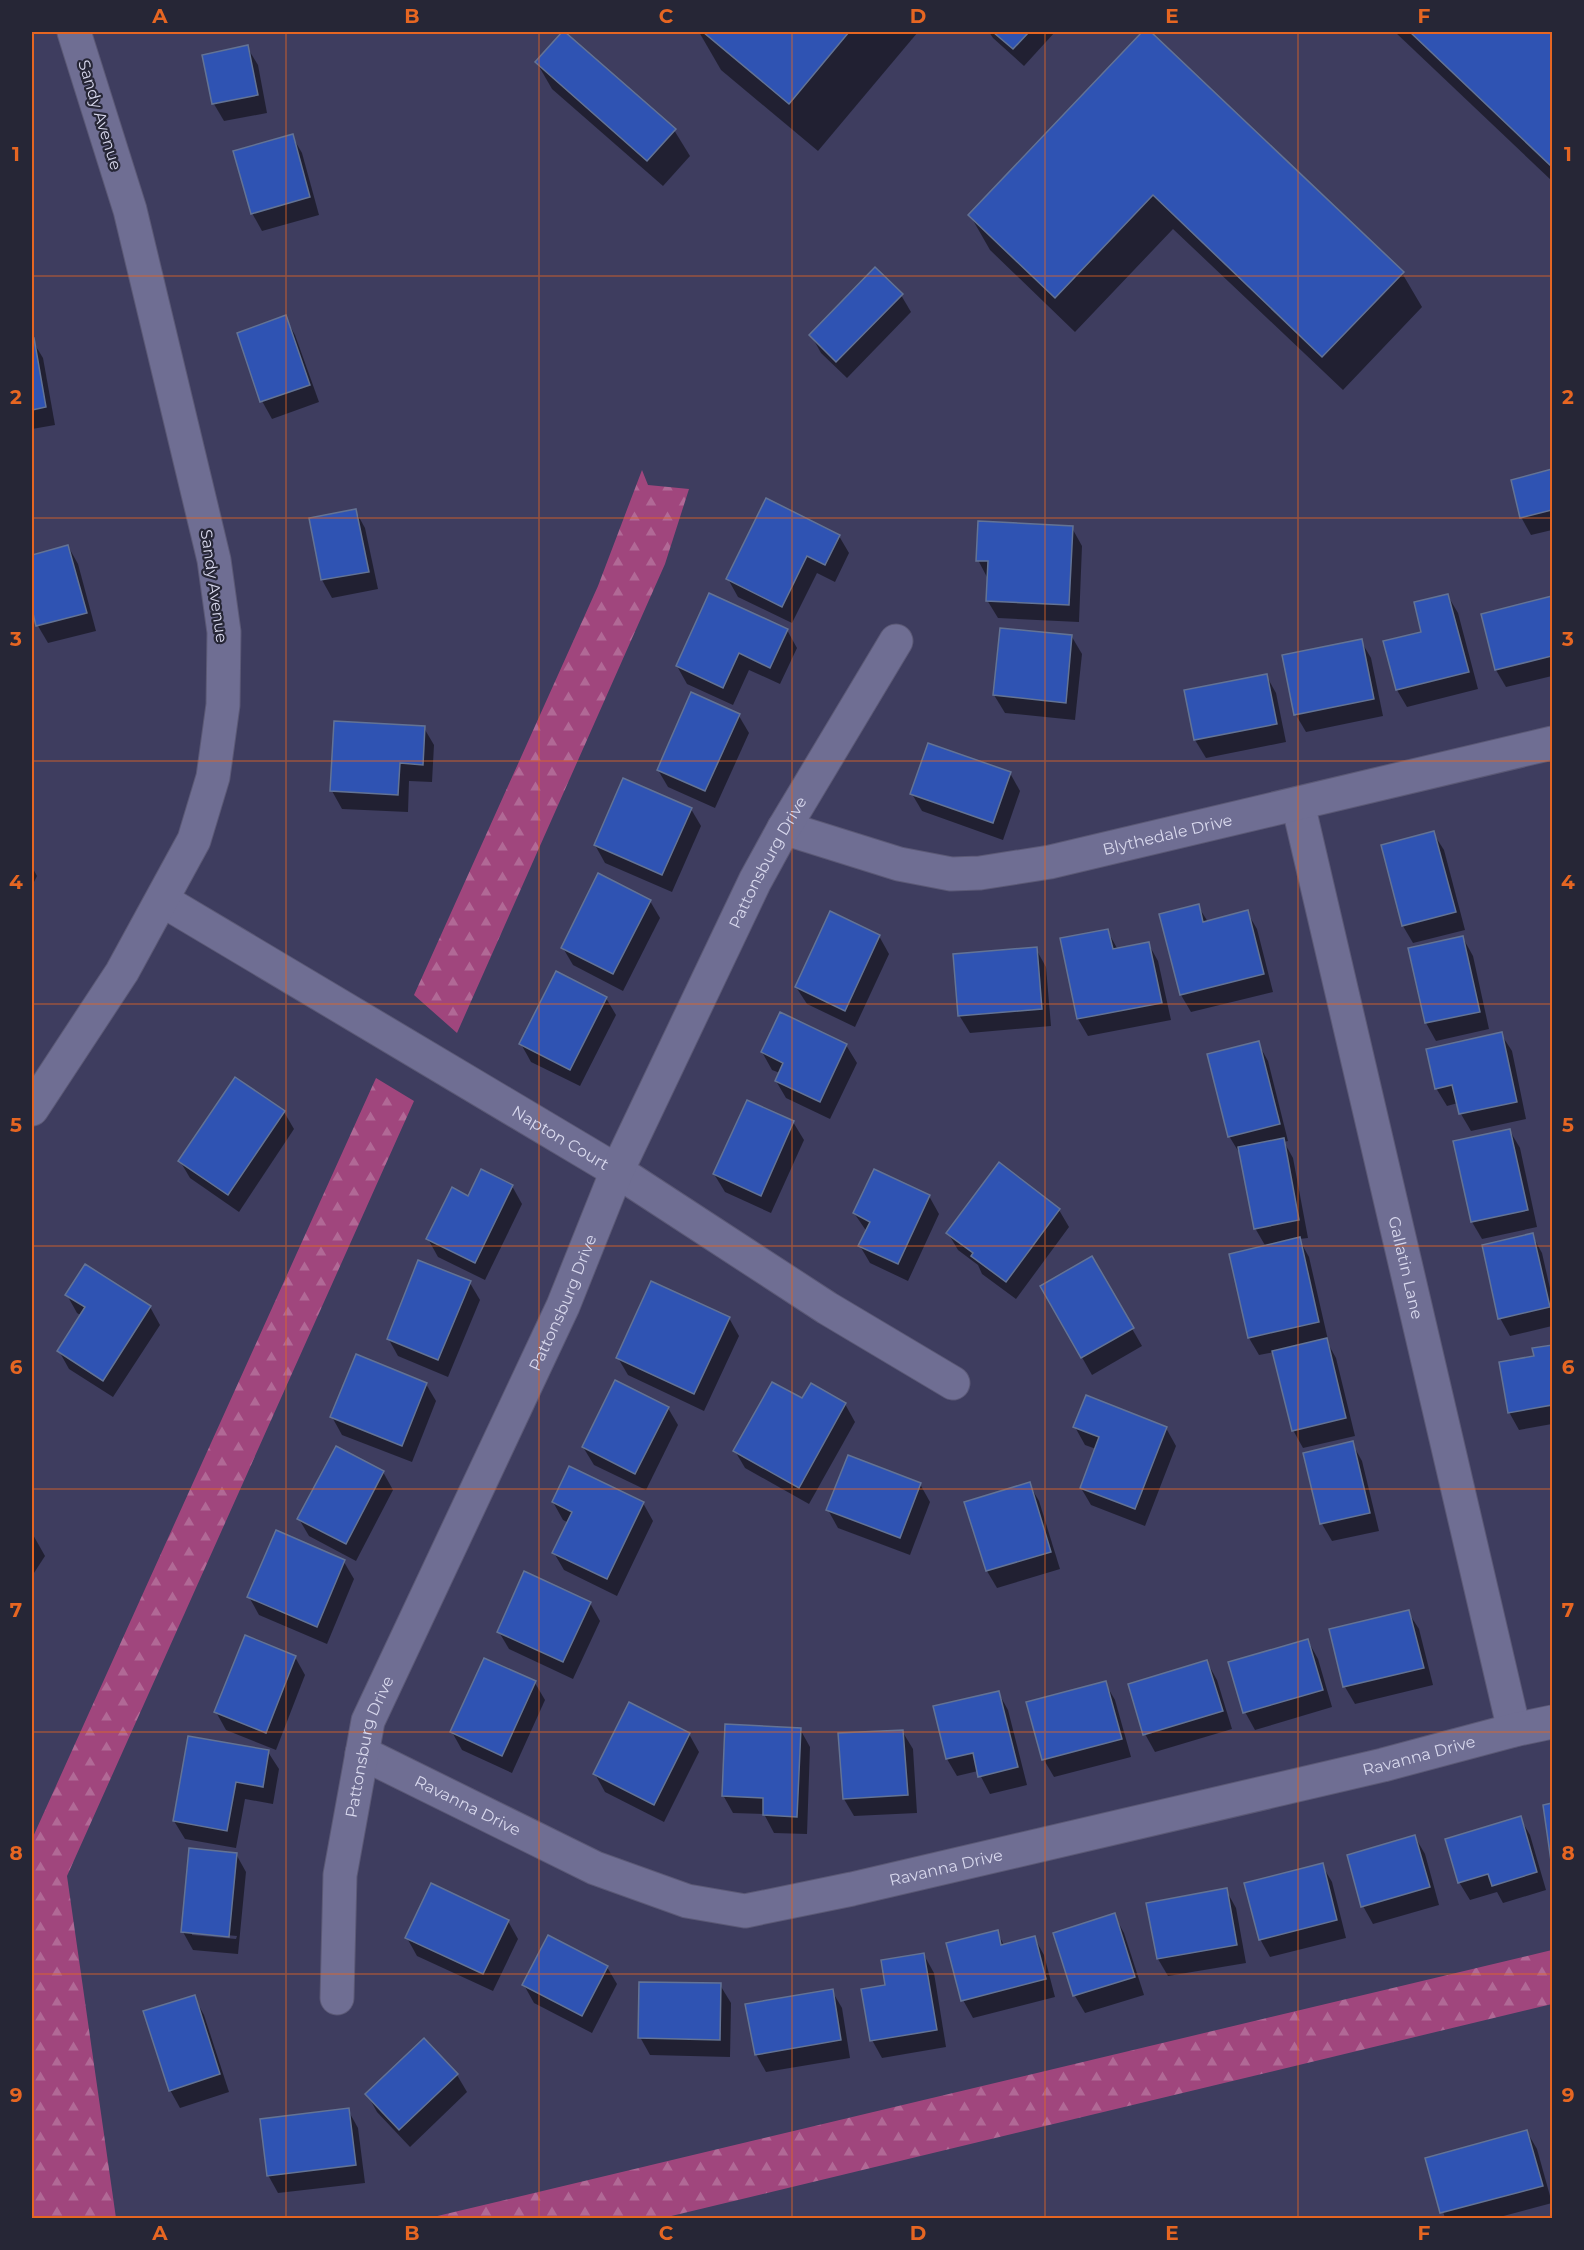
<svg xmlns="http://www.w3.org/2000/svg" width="1584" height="2250" viewBox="0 0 1584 2250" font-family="Montserrat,sans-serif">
  <defs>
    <pattern id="forest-firs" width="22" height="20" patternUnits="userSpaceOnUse" patternTransform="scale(1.5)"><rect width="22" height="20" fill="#a0467d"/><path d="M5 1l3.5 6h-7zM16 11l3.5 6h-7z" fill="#b16996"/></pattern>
  </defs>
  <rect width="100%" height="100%" fill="#3e3d5f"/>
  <g fill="url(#forest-firs)">
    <path d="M642 470 648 485 689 489 665 564 457 1033 414 995 598 586Z"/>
    <path d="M376 1078 414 1101 67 1876 116 2218H32V1839Z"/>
    <path d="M1552 1950V2004L663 2218H429Z"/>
  </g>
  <g fill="#0007" fill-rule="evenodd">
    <path d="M699 32H918L818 151 721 70Z"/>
    <path d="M989 32H1055L1024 66 993 38Z"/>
    <path d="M1144 32H1148L1402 273 1422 307 1343 390 1173 229 1075 332 990 250 970 215Z"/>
    <path d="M1395 32H1552V181Z"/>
    <path d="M247 47 258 65 267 113 224 121 214 104 204 56Z"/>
    <path d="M537 63 674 130 690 156 663 186 552 89Z"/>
    <path d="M292 136 302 153 319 215 262 231 252 213Z"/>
    <path d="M901 295 911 312 847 378 821 353 811 335Z"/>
    <path d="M285 317 295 335 319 402 272 419 262 401Z"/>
    <path d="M32 340 43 358 55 425 32 429Z"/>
    <path d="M1552 471V530L1531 535 1521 517 1513 481Z"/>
    <path d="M355 510 365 528 378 589 332 598 322 580 310 519Z"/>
    <path d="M1072 528 1082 546 1079 622 998 618 987 600 988 579 978 560Z"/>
    <path d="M839 536 849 553 835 582 817 573 792 623 738 597 728 579Z"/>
    <path d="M68 546 78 564 96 631 48 643 38 626 32 604V556Z"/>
    <path d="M1448 596 1458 613 1478 689 1407 707 1397 690 1385 642 1423 633Z"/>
    <path d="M1552 598V676L1506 687 1496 670 1482 615Z"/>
    <path d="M787 630 797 648 780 684 749 670 733 705 687 684 677 666Z"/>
    <path d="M1072 637 1082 654 1075 720 1005 713 994 695Z"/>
    <path d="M1361 641 1371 658 1383 716 1306 732 1296 715Z"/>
    <path d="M1266 675 1276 693 1286 742 1206 758 1195 740 1186 692Z"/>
    <path d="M739 716 749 733 715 808 668 787 658 770Z"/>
    <path d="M424 728 434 745 432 782 409 781 408 812 342 809 332 791Z"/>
    <path d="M1010 773 1020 791 1003 840 922 811 912 794Z"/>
    <path d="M691 809 701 826 672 892 605 863 595 845Z"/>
    <path d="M1433 833 1444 850 1465 930 1413 943 1403 926Z"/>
    <path d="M32 867 37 876 32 886Z"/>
    <path d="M650 901 660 918 623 991 573 965 563 948Z"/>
    <path d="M1198 906 1208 922 1247 912 1257 929 1273 992 1191 1012 1181 995Z"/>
    <path d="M1107 930 1118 950 1148 943 1158 961 1171 1020 1088 1036 1078 1019Z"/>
    <path d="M879 936 889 954 855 1027 807 1004 796 987Z"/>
    <path d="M1463 938 1473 956 1489 1029 1436 1041 1426 1023 1409 949Z"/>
    <path d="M1036 949 1046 967 1051 1026 970 1033 959 1015Z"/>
    <path d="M606 998 616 1015 580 1086 531 1062 521 1044Z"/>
    <path d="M781 1014 846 1045 857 1063 830 1119 786 1098 776 1081 780 1073 772 1070 762 1052Z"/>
    <path d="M1501 1034 1512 1051 1526 1119 1471 1131 1461 1114 1458 1103 1447 1106 1436 1088Z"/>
    <path d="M1258 1043 1268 1061 1288 1141 1284 1142 1293 1158 1308 1238 1299 1239 1309 1257 1328 1340H1326L1336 1358 1355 1436 1303 1448 1293 1430 1274 1352 1259 1355 1249 1338 1231 1255 1266 1247 1255 1228 1240 1154 1229 1136Z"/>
    <path d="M747 1102 793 1122 804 1140 771 1213 725 1192 714 1174Z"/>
    <path d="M284 1112 294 1129 239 1212 190 1178 180 1161Z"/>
    <path d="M1510 1131 1520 1148 1537 1227 1482 1239 1472 1222Z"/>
    <path d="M512 1186 522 1204 485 1280 438 1257 428 1239 469 1198Z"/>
    <path d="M929 1196 939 1214 908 1281 870 1263 860 1246 867 1232 854 1213Z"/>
    <path d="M1059 1210 1069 1227 1016 1299 982 1274 978 1265 958 1250 948 1233Z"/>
    <path d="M1532 1235 1542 1253 1552 1297V1326L1510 1336 1500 1318Z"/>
    <path d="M1092 1259 1142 1346 1092 1375 1042 1287Z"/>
    <path d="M470 1283 480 1300 448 1377 398 1356 388 1338Z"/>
    <path d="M67 1295 150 1307 160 1325 113 1397 69 1369 59 1351 82 1316 77 1313Z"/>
    <path d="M729 1318 739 1336 704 1411 628 1375 618 1358Z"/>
    <path d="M1552 1346V1424L1519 1430 1509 1412 1536 1357 1534 1350Z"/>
    <path d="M426 1384 436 1401 412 1462 342 1435 332 1417Z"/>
    <path d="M802 1400 845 1404 855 1422 809 1504 745 1468 735 1451Z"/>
    <path d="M668 1408 678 1425 646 1490 594 1465 583 1447Z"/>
    <path d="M1075 1427 1166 1428 1176 1446 1145 1526 1091 1505 1081 1488 1096 1449 1085 1445Z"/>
    <path d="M1352 1443 1362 1461 1379 1531 1332 1541 1322 1524 1305 1454Z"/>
    <path d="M383 1472 393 1490 356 1561 309 1536 299 1519Z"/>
    <path d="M920 1484 930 1502 910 1555 838 1528 828 1510Z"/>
    <path d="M1029 1484 1039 1501 1060 1569 997 1588 987 1571Z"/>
    <path d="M553 1502 643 1503 653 1521 617 1596 564 1570 554 1553 569 1523 563 1520Z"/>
    <path d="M32 1533 45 1556 32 1576Z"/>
    <path d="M344 1562 354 1579 327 1644 259 1615 249 1597Z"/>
    <path d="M590 1603 600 1621 573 1679 509 1649 499 1632Z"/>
    <path d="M1408 1612 1419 1629 1433 1685 1355 1704 1345 1687 1330 1631Z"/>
    <path d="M1308 1641 1318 1659 1332 1707 1255 1730 1245 1712Z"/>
    <path d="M295 1657 305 1675 276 1750 226 1730 216 1712Z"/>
    <path d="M1207 1662 1217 1680 1232 1729 1155 1752 1145 1734Z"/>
    <path d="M535 1683 545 1700 512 1773 462 1750 452 1732Z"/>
    <path d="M1105 1683 1115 1700 1131 1757 1054 1777 1044 1760 1028 1703Z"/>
    <path d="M998 1692 1008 1710 1027 1785 990 1794 978 1771 957 1776 947 1759 935 1707Z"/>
    <path d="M800 1729 810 1747 807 1834 774 1833 764 1814 733 1813 723 1795Z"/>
    <path d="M902 1731 913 1749 917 1813 854 1816 844 1799Z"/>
    <path d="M689 1734 699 1752 664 1822 605 1792 595 1774Z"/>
    <path d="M268 1752 279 1769 273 1804 245 1799 236 1848 185 1839 174 1821Z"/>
    <path d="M1552 1805V1859L1545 1806Z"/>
    <path d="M1520 1818 1530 1835 1546 1890 1503 1903 1497 1892 1470 1900 1459 1882Z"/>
    <path d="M1415 1837 1425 1854 1439 1905 1373 1924 1363 1906Z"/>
    <path d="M236 1854 246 1872 238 1954 193 1950 183 1932ZM192 1932 237 1936 236 1939 192 1935Z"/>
    <path d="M1322 1865 1332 1882 1346 1938 1270 1957 1260 1939Z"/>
    <path d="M1226 1890 1236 1908 1246 1963 1168 1976 1158 1959 1148 1904Z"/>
    <path d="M1114 1915 1124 1933 1144 1995 1085 2013 1075 1996 1054 1934Z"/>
    <path d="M508 1921 518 1939 493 1991 417 1956 407 1938Z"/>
    <path d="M997 1932 1004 1945 1034 1937 1044 1955 1055 1997 973 2018 963 2000Z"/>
    <path d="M924 1955 934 1973 946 2047 882 2058 872 2040 887 1986Z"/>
    <path d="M607 1967 617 1984 592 2033 534 2003 524 1985Z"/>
    <path d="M720 1985 731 2003 730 2057 650 2055 640 2037Z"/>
    <path d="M832 1991 842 2008 850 2058 766 2072 756 2054Z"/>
    <path d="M194 1997 204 2015 229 2092 180 2108 170 2090Z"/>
    <path d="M457 2075 467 2092 410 2147 377 2112 367 2094Z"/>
    <path d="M348 2110 358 2128 365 2183 278 2193 268 2175Z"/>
    <path d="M1527 2132 1537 2149 1552 2203 1496 2218H1445L1427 2159Z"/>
  </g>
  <g fill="#2f53b3" stroke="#637395" stroke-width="1.5">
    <path d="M562 32H565L676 129 647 161 535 62Z"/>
    <path d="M703 32H849L789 104Z"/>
    <path d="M993 32H1029L1013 49Z"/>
    <path d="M1142 32H1151L1404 272 1322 357 1153 195 1055 298 968 215Z"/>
    <path d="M1410 32H1552V167Z"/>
    <path d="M248 45 258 95 212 104 202 55Z"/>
    <path d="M293 134 310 197 251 214 233 151Z"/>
    <path d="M875 267 903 294 836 362 809 335Z"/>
    <path d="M286 315 310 385 260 402 237 333Z"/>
    <path d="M34 338 46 407 32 410V339Z"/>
    <path d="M1552 469V510L1520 518 1511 480Z"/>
    <path d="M766 498 840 535 825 565 807 556 782 607 726 579Z"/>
    <path d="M356 509 369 572 321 580 309 518Z"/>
    <path d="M978 521 1073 526 1069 605 986 601 988 561H976Z"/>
    <path d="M68 545 87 613 36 626 32 609V555Z"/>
    <path d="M709 593 788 629 770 668 739 653 723 688 676 666Z"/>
    <path d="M1448 594 1469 672 1396 690 1383 641 1421 632 1414 602Z"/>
    <path d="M1552 596V656L1495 670 1481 614Z"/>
    <path d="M1000 628 1072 635 1066 703 993 695Z"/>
    <path d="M1362 639 1374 699 1294 715 1282 655Z"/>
    <path d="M1267 674 1277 724 1194 740 1184 690Z"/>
    <path d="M691 692 740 714 705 791 657 770Z"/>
    <path d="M334 721 425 726 423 765 400 763 398 795 330 791Z"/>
    <path d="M928 743 1011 772 993 823 910 794Z"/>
    <path d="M623 778 692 808 662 875 594 845Z"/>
    <path d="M1434 831 1456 912 1402 926 1381 845Z"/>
    <path d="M598 873 651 900 613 974 561 948Z"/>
    <path d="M1199 904 1203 922 1248 910 1264 974 1180 995 1159 914Z"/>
    <path d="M830 911 880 935 845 1011 795 987Z"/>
    <path d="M1108 929 1113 949 1149 942 1162 1003 1077 1019 1060 938Z"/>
    <path d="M1463 936 1480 1012 1425 1023 1408 948Z"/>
    <path d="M1037 947 1042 1009 958 1016 953 954Z"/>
    <path d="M556 971 607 997 570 1070 519 1044Z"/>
    <path d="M780 1012 847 1044 820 1102 775 1081 783 1063 761 1052Z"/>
    <path d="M1502 1032 1517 1102 1459 1114 1452 1085 1435 1089 1426 1049Z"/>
    <path d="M1259 1041 1280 1124 1228 1137 1207 1054Z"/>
    <path d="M235 1077 285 1111 228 1195 178 1161Z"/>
    <path d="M747 1100 794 1121 761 1196 713 1174Z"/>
    <path d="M1510 1129 1528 1210 1471 1222 1453 1141Z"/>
    <path d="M1284 1138 1299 1220 1254 1229 1238 1147Z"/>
    <path d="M999 1162 1060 1209 1006 1282 971 1256 973 1253 946 1233Z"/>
    <path d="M481 1169 513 1185 475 1263 426 1239 452 1187 468 1196Z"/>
    <path d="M874 1169 930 1195 898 1264 858 1246 870 1222 853 1213Z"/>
    <path d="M1533 1233 1550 1307 1498 1319 1482 1245Z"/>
    <path d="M1300 1237 1319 1322 1248 1338 1229 1254Z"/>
    <path d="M1092 1256 1134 1328 1081 1358 1040 1286Z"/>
    <path d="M418 1260 471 1281 438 1360 387 1339Z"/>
    <path d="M85 1264 151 1306 103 1381 57 1351 85 1307 65 1295Z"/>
    <path d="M651 1281 730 1317 694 1394 616 1358Z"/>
    <path d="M1327 1338 1346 1418 1292 1431 1272 1351Z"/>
    <path d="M1552 1345V1405L1508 1413 1499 1362 1534 1356 1532 1348Z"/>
    <path d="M356 1354 427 1383 402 1446 330 1417Z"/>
    <path d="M615 1380 669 1407 635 1474 582 1447Z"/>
    <path d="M772 1382 802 1398 811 1383 846 1403 799 1488 733 1451Z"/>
    <path d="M1086 1395 1167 1427 1135 1509 1080 1488 1099 1437 1073 1427Z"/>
    <path d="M1353 1441 1370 1513 1320 1524 1303 1453Z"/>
    <path d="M336 1446 384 1471 346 1544 297 1519Z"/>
    <path d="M848 1455 921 1483 900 1538 826 1510Z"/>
    <path d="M569 1466 644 1502 607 1579 552 1553 572 1512 552 1502Z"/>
    <path d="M1030 1482 1051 1552 986 1571 964 1502Z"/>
    <path d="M276 1530 345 1560 317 1627 247 1597Z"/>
    <path d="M524 1571 591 1602 563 1662 497 1632Z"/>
    <path d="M1409 1610 1424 1668 1343 1687 1329 1629Z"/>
    <path d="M245 1635 296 1656 266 1733 214 1712Z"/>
    <path d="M1308 1639 1323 1690 1243 1713 1228 1662Z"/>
    <path d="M484 1658 536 1681 502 1756 450 1732Z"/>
    <path d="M1207 1660 1223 1711 1143 1735 1128 1684Z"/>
    <path d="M1106 1681 1122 1739 1042 1760 1026 1702Z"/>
    <path d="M999 1691 1018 1767 978 1777 973 1753 946 1759 933 1706Z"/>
    <path d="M629 1702 690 1733 654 1805 593 1774Z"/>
    <path d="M725 1724 801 1728 797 1817 763 1815V1798L722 1796Z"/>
    <path d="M903 1730 908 1795 843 1799 838 1733Z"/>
    <path d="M188 1736 269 1750 263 1787 236 1782 227 1831 173 1821Z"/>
    <path d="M1552 1803V1861H1551L1543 1805Z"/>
    <path d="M1521 1816 1537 1872 1492 1886 1488 1874 1458 1883 1445 1839Z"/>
    <path d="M1415 1835 1430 1887 1361 1907 1347 1855Z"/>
    <path d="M189 1848 237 1853 229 1937 181 1932Z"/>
    <path d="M1323 1863 1337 1920 1259 1940 1244 1883Z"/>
    <path d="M431 1883 509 1920 483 1974 405 1938Z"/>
    <path d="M1227 1888 1237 1945 1157 1959 1146 1903Z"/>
    <path d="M1115 1913 1135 1977 1073 1996 1053 1933Z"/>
    <path d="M998 1930 1001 1945 1035 1936 1046 1979 961 2001 946 1943Z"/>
    <path d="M548 1935 608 1966 582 2016 522 1985Z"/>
    <path d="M924 1953 937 2030 870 2041 861 1989 885 1985 881 1960Z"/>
    <path d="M639 1982 721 1983 720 2040 638 2038Z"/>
    <path d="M833 1989 841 2040 755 2055 745 2004Z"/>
    <path d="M195 1995 220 2074 169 2091 143 2011Z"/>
    <path d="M424 2038 458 2074 399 2130 365 2094Z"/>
    <path d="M349 2108 356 2165 267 2176 260 2119Z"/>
    <path d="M1527 2130 1543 2186 1440 2213 1425 2158Z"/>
  </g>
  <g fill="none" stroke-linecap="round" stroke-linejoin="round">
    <defs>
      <g id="minor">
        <path id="s1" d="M1298 804 1514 1730"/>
        <path id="s2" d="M784 828 899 864 951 874 980 873 1050 862 1552 743"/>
        <path id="s3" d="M162 900 617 1171 827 1308 953 1383"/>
        <path d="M32 1109 122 972 194 840 213 777 223 705 224 632 214 560 130 210 74 32"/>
        <path id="s4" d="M362 1753 595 1868 687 1901 745 1911 852 1889 1383 1765 1514 1730 1552 1722"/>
        <path id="s5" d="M337 1998 340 1875 368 1721 563 1306 617 1171 755 881 784 828 896 641"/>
      </g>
    </defs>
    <use href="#minor" stroke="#5b5976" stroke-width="35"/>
    <use href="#minor" stroke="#6f6e93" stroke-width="33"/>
  </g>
  <path fill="none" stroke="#e66622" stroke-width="1.5" stroke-opacity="0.55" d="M286 32V2218M539 32V2218M792 32V2218M1045 32V2218M1298 32V2218M32 276H1552M32 518H1552M32 761H1552M32 1004H1552M32 1246H1552M32 1489H1552M32 1732H1552M32 1974H1552"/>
  <g text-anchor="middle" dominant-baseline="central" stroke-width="4.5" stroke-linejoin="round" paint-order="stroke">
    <g font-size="16" fill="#d8d8ed" stroke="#262636">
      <text transform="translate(100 115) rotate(73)">Sandy Avenue</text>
      <text transform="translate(214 586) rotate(82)">Sandy Avenue</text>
      <text stroke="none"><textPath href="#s2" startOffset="394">Blythedale Drive</textPath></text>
      <text stroke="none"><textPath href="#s5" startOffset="1227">Pattonsburg Drive</textPath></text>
      <text stroke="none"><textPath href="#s3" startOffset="464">Napton Court</textPath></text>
      <text stroke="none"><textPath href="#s1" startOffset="476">Gallatin Lane</textPath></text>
      <text stroke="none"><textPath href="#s5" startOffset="741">Pattonsburg Drive</textPath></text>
      <text stroke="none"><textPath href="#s5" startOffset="255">Pattonsburg Drive</textPath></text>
      <text stroke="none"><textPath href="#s4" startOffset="1108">Ravanna Drive</textPath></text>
      <text stroke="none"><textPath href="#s4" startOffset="118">Ravanna Drive</textPath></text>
      <text stroke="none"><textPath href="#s4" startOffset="622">Ravanna Drive</textPath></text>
    </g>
  </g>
  <rect width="1584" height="2250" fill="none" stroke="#262636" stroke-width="66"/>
  <rect x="33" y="33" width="1518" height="2184" fill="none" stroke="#e66622" stroke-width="2"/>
  <g font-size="20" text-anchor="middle" font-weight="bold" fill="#e66622">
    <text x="160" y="23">A</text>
    <text x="412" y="23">B</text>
    <text x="666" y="23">C</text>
    <text x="918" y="23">D</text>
    <text x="1172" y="23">E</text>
    <text x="1424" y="23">F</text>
    <text x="16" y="161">1</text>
    <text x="1568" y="161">1</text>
    <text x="16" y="404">2</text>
    <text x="1568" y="404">2</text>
    <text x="16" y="646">3</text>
    <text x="1568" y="646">3</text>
    <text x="16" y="889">4</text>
    <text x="1568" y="889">4</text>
    <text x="16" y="1132">5</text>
    <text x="1568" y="1132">5</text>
    <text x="16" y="1374">6</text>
    <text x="1568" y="1374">6</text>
    <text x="16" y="1617">7</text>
    <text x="1568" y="1617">7</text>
    <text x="16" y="1860">8</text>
    <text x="1568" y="1860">8</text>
    <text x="16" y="2102">9</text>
    <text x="1568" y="2102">9</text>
    <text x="160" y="2240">A</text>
    <text x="412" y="2240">B</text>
    <text x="666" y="2240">C</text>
    <text x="918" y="2240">D</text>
    <text x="1172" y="2240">E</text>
    <text x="1424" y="2240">F</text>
  </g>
</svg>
